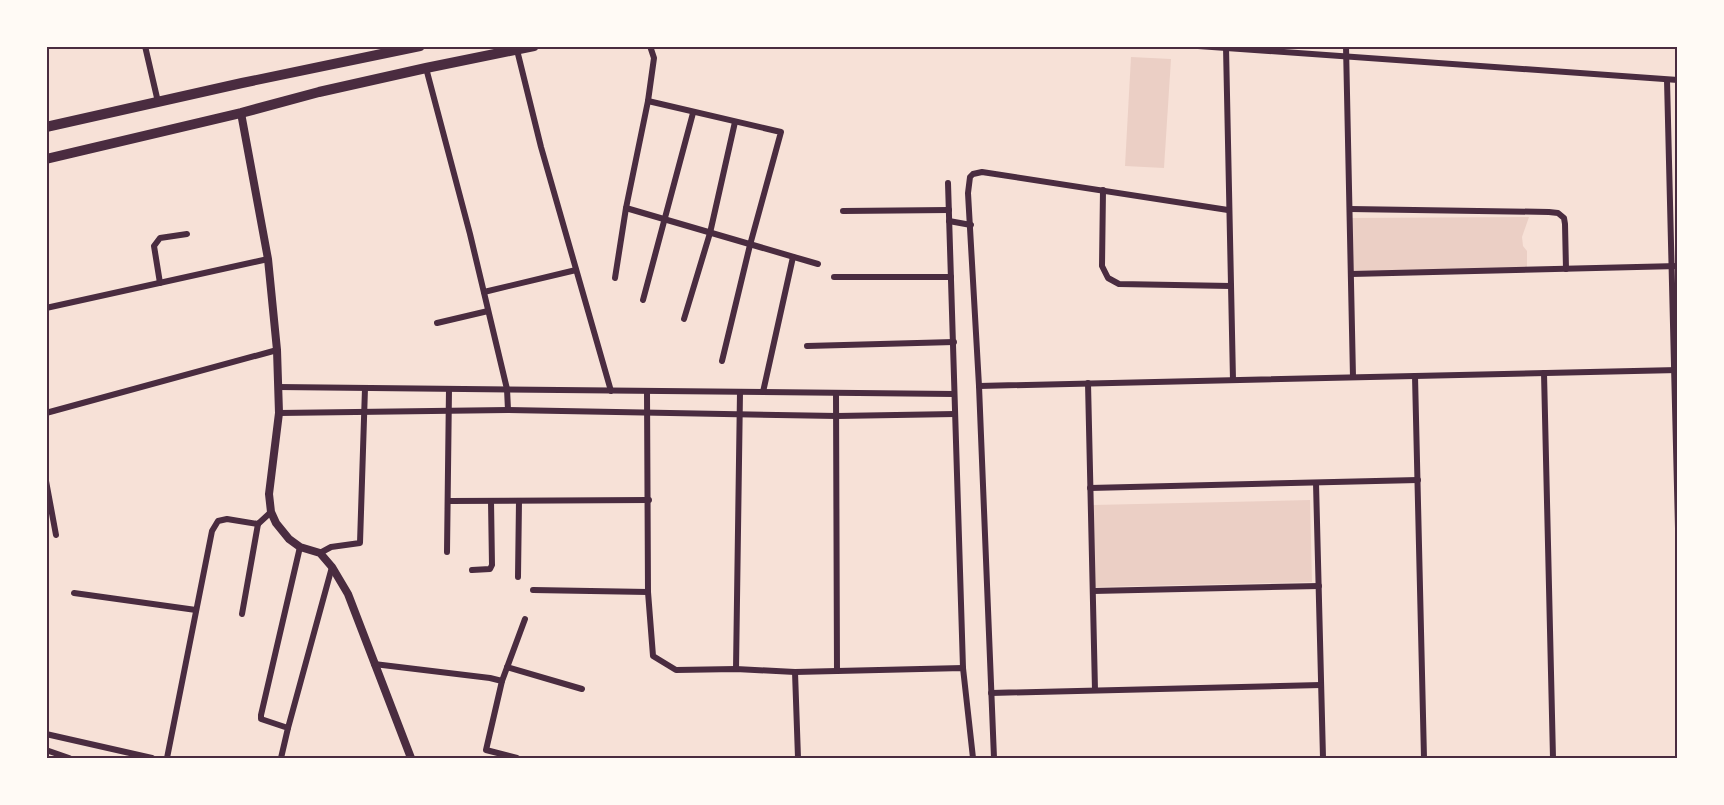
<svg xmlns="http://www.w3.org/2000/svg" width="1724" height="805" viewBox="0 0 1724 805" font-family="Karla,sans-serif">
  <rect width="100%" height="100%" fill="#f7e1d7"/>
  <g fill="#ebcfc5">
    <path d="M1131 57 1171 59 1164 168 1125 166Z"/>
    <path d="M1529 217 1522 237 1523 246 1527 251V270L1351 272 1352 218Z"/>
    <path d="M1310 500 1312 582 1095 587 1093 505Z"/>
  </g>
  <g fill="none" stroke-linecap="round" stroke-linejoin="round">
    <g stroke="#4a2c40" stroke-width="6">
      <path d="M145 46 158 102"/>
      <path d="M1198 46 1678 80"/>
      <path d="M1346 46 1353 377"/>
      <path d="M1226 47 1233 380"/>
      <path d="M517 50 541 147 611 391"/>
      <path d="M426 68 470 234 507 389 508 410"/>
      <path d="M1667 80 1678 528"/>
      <path d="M648 101 781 132 750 245 722 361"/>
      <path d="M948 183 963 668"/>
      <path d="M1103 190 1102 266 1108 278 1119 284 1231 286"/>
      <path d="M626 208 818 264"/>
      <path d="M1350 209 1549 212 1558 213 1564 218 1565 224 1566 269"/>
      <path d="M843 211 949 210"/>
      <path d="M949 221 971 225"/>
      <path d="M1351 274 1678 266"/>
      <path d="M834 277H951"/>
      <path d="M615 278 626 208 648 101 654 58 650 46"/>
      <path d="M160 283 154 246 160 238 187 234"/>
      <path d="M484 292 576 270"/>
      <path d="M643 300 693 113"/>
      <path d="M46 308 268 259"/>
      <path d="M684 319 710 233 735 122"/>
      <path d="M437 323 488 311"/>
      <path d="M807 346 954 342"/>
      <path d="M1544 373 1553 758"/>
      <path d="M1415 376 1424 758"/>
      <path d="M1088 383 1095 690"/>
      <path d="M979 386 1678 370"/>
      <path d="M278 387 954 394"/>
      <path d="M647 392 648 592 653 656 676 670 736 669 795 672 963 668 973 758"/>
      <path d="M763 392 793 257"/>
      <path d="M836 393 837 671"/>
      <path d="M46 413 277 350"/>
      <path d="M279 413 508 410 837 416 955 414"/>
      <path d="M46 481 56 535"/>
      <path d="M1316 483 1323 758"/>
      <path d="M1090 488 1418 480"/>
      <path d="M449 501 649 500"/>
      <path d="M447 552 449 389"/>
      <path d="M320 553 331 547 360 543 365 388"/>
      <path d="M472 570 490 569 492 565 491 501"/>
      <path d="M518 577 519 501"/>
      <path d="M533 590 648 592"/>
      <path d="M1093 591 1319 586"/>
      <path d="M74 593 196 610"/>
      <path d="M242 614 258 524"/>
      <path d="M374 664 490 678 502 681"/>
      <path d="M507 667 582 689"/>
      <path d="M736 669 740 392"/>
      <path d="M795 672 798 758"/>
      <path d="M991 693 1321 685"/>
      <path d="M288 728 332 567"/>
      <path d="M46 734 152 758"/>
      <path d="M46 750 69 758"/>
      <path d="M167 758 212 531 218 521 227 519 258 524 271 512"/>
      <path d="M281 758 288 728 261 719V715L300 547"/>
      <path d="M517 758 486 750 502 681 525 619"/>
      <path d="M994 758 979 386 968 193 970 177 973 174 982 172 1228 210"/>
    </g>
    <path stroke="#4a2c40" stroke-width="8" d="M241 113 268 259 277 350 279 413 269 494 271 512 276 523 289 539 300 547 320 553 332 567 348 594 411 758"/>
    <g stroke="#4a2c40" stroke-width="10">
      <path d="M46 127 242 83 420 46"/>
      <path d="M46 159 241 113 319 92 426 68 534 46"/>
    </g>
  </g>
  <rect width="1724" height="805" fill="none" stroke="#fffaf5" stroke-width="96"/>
  <rect x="48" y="48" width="1628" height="709" fill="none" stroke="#4a2c40" stroke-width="2"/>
</svg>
